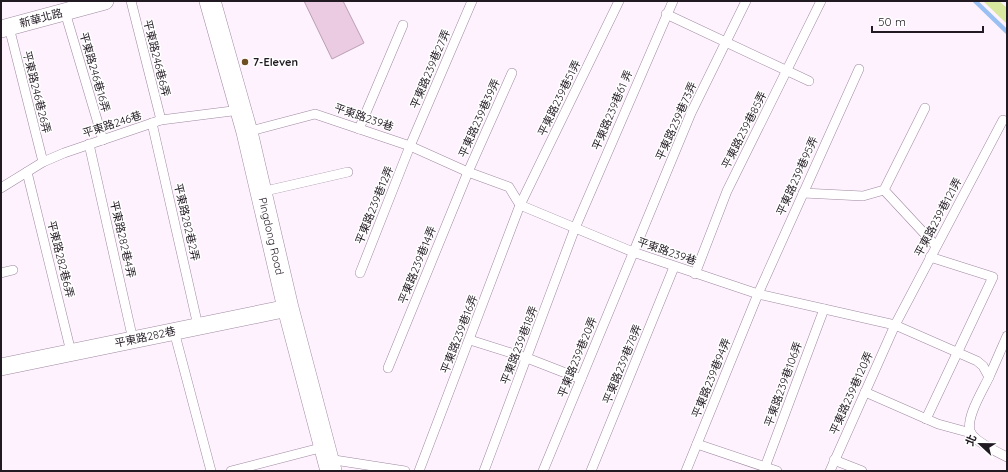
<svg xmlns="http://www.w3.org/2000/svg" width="1008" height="472" viewBox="0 0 1008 472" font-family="Quicksand,'Noto Sans TC',sans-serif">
  <rect width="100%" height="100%" fill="#fdf2fe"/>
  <path fill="#dae79e" d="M983 1H999L1007 8V24Z"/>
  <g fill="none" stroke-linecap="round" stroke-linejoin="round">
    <path stroke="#98c0f3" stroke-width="4.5" d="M975 1 1007 32"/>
  </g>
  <path fill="#ebcbe1" stroke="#bc9eb3" d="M304 1H343L364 43 332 59Z"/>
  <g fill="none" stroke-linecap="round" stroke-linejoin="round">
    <defs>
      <g id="service">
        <path d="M131 1 161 120"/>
        <path d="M65 12 103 140"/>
        <path d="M666 14 809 81"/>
        <path d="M9 27 43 162"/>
        <path d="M152 123 198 326"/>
        <path d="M359 129 403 25"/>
        <path d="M247 132 315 114 410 146 468 172 509 187 520 205 633 252 758 294 895 325 977 361 983 366 989 377C983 390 964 420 971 433 976 442 997 452 1007 457"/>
        <path d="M89 144 133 340"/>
        <path d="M27 172 71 352"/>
        <path d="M1 188 43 162 64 153 161 120 240 110"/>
        <path d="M884 190 936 246"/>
        <path d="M261 192 348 172"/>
        <path d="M803 193 863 196 884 190 925 108"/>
        <path d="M1 273 13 270"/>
        <path d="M360 273 410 146 472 1"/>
        <path d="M695 274 727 191 821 1"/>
        <path d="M174 331 211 471"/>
        <path d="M470 340 527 358 581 379"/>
        <path d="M388 368 468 172 512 73"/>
        <path d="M989 377 1007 336"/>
        <path d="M865 392 938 424 971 433"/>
        <path d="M926 419 993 277 930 257"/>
        <path d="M697 444 777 471"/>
        <path d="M328 459 405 471"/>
        <path d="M834 460 862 471"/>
        <path d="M765 467 824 309"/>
        <path d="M231 471 324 447"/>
        <path d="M419 471 520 205 619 1"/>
        <path d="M484 471 575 228 673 1"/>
        <path d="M543 471 691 113 746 1"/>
        <path d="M591 471 674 267"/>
        <path d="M686 471 758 294 859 69"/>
        <path d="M830 471 895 325 1003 120"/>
      </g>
      <g id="minor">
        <path d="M1 29 105 1"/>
        <path d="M1 367 288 308"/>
      </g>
      <g id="tertiary">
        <path id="s1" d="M210 1 247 132 288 308 331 471"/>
      </g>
    </defs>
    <use href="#service" stroke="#9f88a1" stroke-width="10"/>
    <use href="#minor" stroke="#9f88a1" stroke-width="18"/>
    <use href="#tertiary" stroke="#9f88a1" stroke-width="22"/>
    <use href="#service" stroke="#fff" stroke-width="9"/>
    <use href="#minor" stroke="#fff" stroke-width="17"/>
    <use href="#tertiary" stroke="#fff" stroke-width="21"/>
  </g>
  <circle fill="#6e4f24" stroke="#fff" stroke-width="1.5" cx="245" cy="62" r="4"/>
  <g text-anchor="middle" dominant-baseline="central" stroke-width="3" stroke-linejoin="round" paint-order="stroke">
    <g font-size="11" fill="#221a23" stroke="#fff">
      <text transform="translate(41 18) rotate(-15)">新華北路</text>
      <text transform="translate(157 58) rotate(76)">平東路246巷6弄</text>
      <text transform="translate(430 69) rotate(-67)">平東路239巷27弄</text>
      <text transform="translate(95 72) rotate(74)">平東路246巷16弄</text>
      <text transform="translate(37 92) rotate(76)">平東路246巷26弄</text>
      <text transform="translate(559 98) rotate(-64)">平東路239巷51弄</text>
      <text transform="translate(612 110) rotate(-67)">平東路239巷61 弄</text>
      <text transform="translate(364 117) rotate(19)">平東路239巷</text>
      <text transform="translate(479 118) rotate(-66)">平東路239巷39弄</text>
      <text transform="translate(676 121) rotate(-66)">平東路239巷73弄</text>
      <text transform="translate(112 124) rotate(-18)">平東路246巷</text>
      <text transform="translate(744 130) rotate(-63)">平東路239巷85弄</text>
      <text transform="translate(797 176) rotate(-66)">平東路239巷95弄</text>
      <text transform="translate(374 205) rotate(-68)">平東路239巷12弄</text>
      <text transform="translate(938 217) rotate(-62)">平東路239巷121弄</text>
      <text transform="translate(187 222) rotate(77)">平東路282巷2弄</text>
      <text stroke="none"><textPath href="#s1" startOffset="243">Pingdong Road</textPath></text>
      <text transform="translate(123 239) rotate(77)">平東路282巷4弄</text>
      <text transform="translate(667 251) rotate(19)">平東路239巷</text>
      <text transform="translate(61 259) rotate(76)">平東路282巷6弄</text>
      <text transform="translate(417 265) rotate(-68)">平東路239巷14弄</text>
      <text transform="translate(459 334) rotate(-69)">平東路239巷16弄</text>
      <text transform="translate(145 337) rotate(-12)">平東路282巷</text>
      <text transform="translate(519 345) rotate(-69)">平東路239巷18弄</text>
      <text transform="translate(577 357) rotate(-68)">平東路239巷20弄</text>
      <text transform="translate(622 364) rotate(-68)">平東路239巷78弄</text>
      <text transform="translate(711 378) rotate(-68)">平東路239巷94弄</text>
      <text transform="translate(783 384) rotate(-70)">平東路239巷106弄</text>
      <text transform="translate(851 393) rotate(-66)">平東路239巷120弄</text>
    </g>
    <g font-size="11" font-weight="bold" fill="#221a23" stroke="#fff" text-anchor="start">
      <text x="253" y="62">7-Eleven</text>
    </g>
  </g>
  <rect width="1008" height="472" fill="none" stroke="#221a23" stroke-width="4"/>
  <g transform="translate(980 444) rotate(292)" stroke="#ffffff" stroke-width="3" paint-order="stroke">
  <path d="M0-3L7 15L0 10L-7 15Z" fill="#221a23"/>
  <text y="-6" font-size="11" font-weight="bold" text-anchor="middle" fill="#221a23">北</text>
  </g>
  <path d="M872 26v6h111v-6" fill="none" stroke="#221a23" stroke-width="2"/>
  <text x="878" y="26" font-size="12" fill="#221a23" stroke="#ffffff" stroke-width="3" paint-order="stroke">50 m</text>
</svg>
